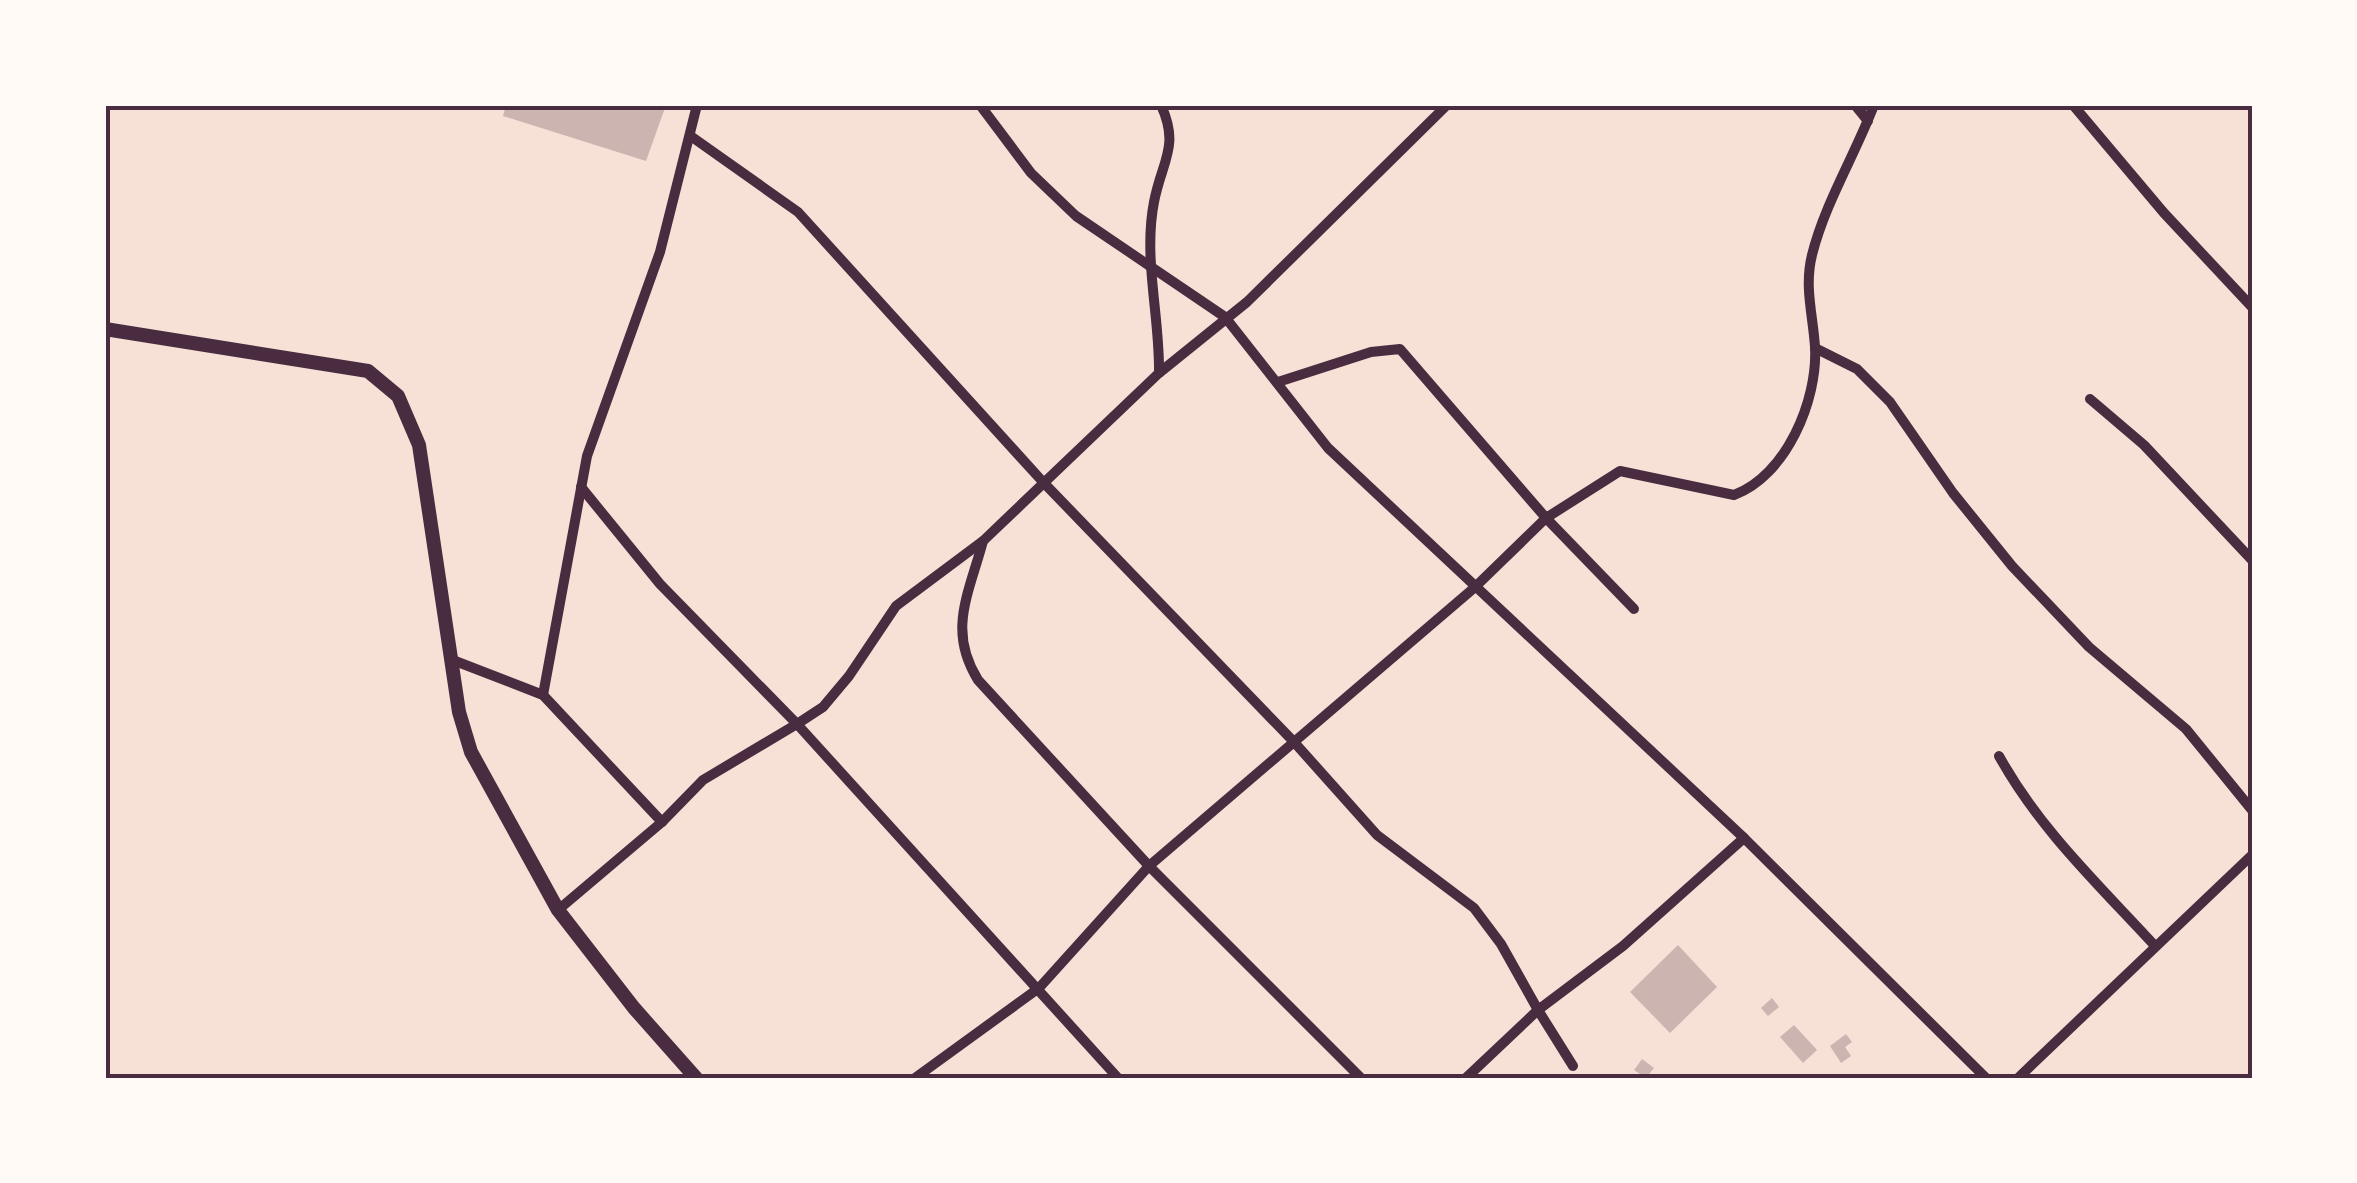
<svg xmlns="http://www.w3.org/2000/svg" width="2357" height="1183" viewBox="0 0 2357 1183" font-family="'Sofia Sans Condensed',sans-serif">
  <rect width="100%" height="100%" fill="#f7e1d7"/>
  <g fill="#ccb4b1">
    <path d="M506 105H666L646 161 503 116Z"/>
    <path d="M1678 945 1717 987 1670 1033 1630 992Z"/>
    <path d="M1772 998 1779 1007 1768 1016 1761 1008Z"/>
    <path d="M1794 1025 1817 1050 1803 1063 1780 1037Z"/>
    <path d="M1846 1034 1852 1042 1845 1047 1851 1056 1841 1063 1830 1046Z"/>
    <path d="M1642 1059 1654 1068 1646 1078 1634 1070Z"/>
  </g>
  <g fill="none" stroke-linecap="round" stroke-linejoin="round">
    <g stroke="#4a2c40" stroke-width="10">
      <path d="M980 105 1031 173 1076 216 1225 317 1328 448 1744 838 1986 1078"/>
      <path d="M1855 105 1868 121"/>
      <path d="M2073 105 2164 213 2252 307"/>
      <path d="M105 108 106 105"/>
      <path d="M692 137 798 212 1043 482 1294 742 1377 835 1474 908 1501 944 1538 1010 1623 946 1744 838"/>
      <path d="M1815 348 1857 369 1890 402 1953 493 2012 566 2089 647 2186 729 2252 810"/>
      <path d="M1159 373C1160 317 1143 258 1154 202 1162 160 1180 147 1161 105"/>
      <path d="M1278 382 1371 352 1400 349 1546 518 1620 471 1734 495C1786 476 1818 400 1815 347 1813 315 1804 287 1812 255 1825 203 1855 155 1874 105"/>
      <path d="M2090 399 2144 445 2252 560"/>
      <path d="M983 541C969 594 947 630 978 680L1149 866 1361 1078"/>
      <path d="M450 659 543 695 662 822"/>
      <path d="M543 695 587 456 660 252 697 105"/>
      <path d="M1999 756C2040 830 2099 885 2155 946"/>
      <path d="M558 910 662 822 703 780 797 724 660 584 581 487"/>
      <path d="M915 1078 1039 988 1149 866 1474 588 1546 518 1634 609"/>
      <path d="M1118 1078 797 724 823 707 849 676 896 606 983 541 1159 373 1247 302 1447 105"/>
      <path d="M1466 1078 1538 1010 1573 1066"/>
      <path d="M2018 1078 2252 855"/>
    </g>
    <path stroke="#4a2c40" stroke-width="14" d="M105 329 368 371 398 396 419 445 459 712 471 752 558 910 634 1008 696 1078"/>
  </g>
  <rect width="2357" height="1183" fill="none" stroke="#fffaf5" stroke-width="215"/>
  <rect x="108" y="108" width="2142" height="968" fill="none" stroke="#4a2c40" stroke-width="4"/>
</svg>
